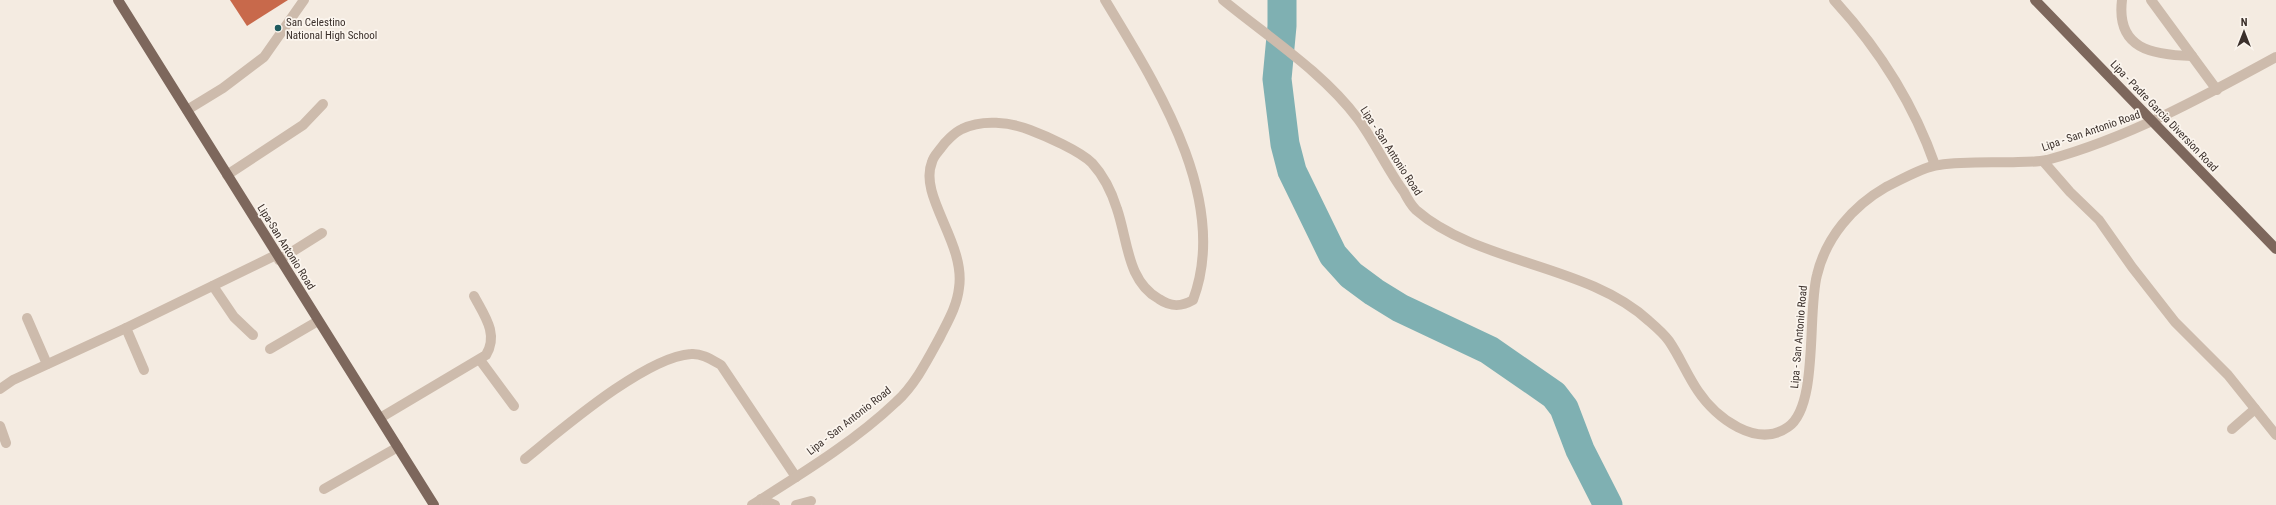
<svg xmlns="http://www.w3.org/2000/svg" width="2276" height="505" viewBox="0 0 2276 505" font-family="'Roboto Condensed',sans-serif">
  <rect width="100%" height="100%" fill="#f4ebe1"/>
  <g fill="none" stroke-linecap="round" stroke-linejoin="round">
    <path stroke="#7fb0b2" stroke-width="29" d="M1282 0V26L1277 79 1285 144 1292 171 1333 255 1351 275 1374 292 1400 308 1489 350 1554 395 1564 408 1580 450 1608 505"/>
  </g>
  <path fill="#c8694b" d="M230 0H288L247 26Z"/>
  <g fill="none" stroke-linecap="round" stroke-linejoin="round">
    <g stroke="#cdbbac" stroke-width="10">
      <path d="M1223 0C1268 37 1323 72 1358 119 1375 142 1387 169 1404 192 1407 198 1411 205 1416 210 1478 264 1588 264 1649 321 1656 327 1664 334 1669 341 1680 357 1687 375 1698 391 1716 418 1757 449 1788 427 1819 406 1807 312 1817 275 1826 237 1853 206 1886 187 1900 180 1925 166 1939 165 1965 161 1992 163 2018 162 2028 162 2038 162 2047 160 2128 138 2203 97 2276 57"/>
      <path d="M1834 0C1879 49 1913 102 1935 165"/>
      <path d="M2122 0C2116 49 2152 55 2192 56"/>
      <path d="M2151 0 2217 90"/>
      <path d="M187 110 223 88 264 57 304 0"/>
      <path d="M2043 161 2070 192 2099 220 2132 267 2175 322 2228 375 2276 435"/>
      <path d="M227 175 303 125 323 104"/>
      <path d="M279 260 322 233"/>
      <path d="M213 286 234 317 253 335"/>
      <path d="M27 318 47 364"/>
      <path d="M126 328 144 370"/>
      <path d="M270 349 318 321"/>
      <path d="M480 360 514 406"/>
      <path d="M0 389 13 380 126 328 276 255"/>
      <path d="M380 418 486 355C499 334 484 315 474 296"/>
      <path d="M0 426 6 443"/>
      <path d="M2232 429 2255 409"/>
      <path d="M525 459C561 430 645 357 691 354 702 353 712 360 721 365L796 477"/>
      <path d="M324 489 398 447"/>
      <path d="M761 499 775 505"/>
      <path d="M752 505C801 474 854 442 896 402 915 385 928 359 940 337 948 321 957 306 959 288 966 243 918 196 932 162 933 157 938 152 941 148 945 142 955 132 962 129 982 119 1010 122 1030 130 1046 136 1080 151 1092 163 1103 175 1112 193 1117 209 1128 241 1127 281 1159 299 1171 307 1181 307 1193 300 1231 199 1155 83 1105 0"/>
      <path d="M796 505 811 501"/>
    </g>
    <g stroke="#7d675c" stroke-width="10">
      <path d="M118 0 434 505"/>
      <path d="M2035 0 2276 249"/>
    </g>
  </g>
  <circle fill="#1f5a5e" stroke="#fbf5ee" stroke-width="1.5" cx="278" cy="28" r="4"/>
  <g text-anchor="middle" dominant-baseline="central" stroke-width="3.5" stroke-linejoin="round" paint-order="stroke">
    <g font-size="11" fill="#3b302b" stroke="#fbf5ee" text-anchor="start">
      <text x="286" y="22">San Celestino<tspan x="286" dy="13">National High School</tspan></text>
    </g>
    <g font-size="11" fill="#3b302b" stroke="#fbf5ee">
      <text transform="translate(2164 116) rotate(46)">Lipa - Padre Garcia Diversion Road</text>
      <text transform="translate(2091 131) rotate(-19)">Lipa - San Antonio Road</text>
      <text transform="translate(1391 151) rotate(57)">Lipa - San Antonio Road</text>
      <text transform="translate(286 247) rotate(58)">Lipa-San Antonio Road</text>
      <text transform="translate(1799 337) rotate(-85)">Lipa - San Antonio Road</text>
      <text transform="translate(849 421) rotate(-38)">Lipa - San Antonio Road</text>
    </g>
  </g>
  <g transform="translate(2244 32)" stroke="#fbf5ee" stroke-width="3" paint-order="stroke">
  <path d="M0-3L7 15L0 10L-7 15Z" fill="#3b302b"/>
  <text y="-6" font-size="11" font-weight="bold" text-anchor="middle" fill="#3b302b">N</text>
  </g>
</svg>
